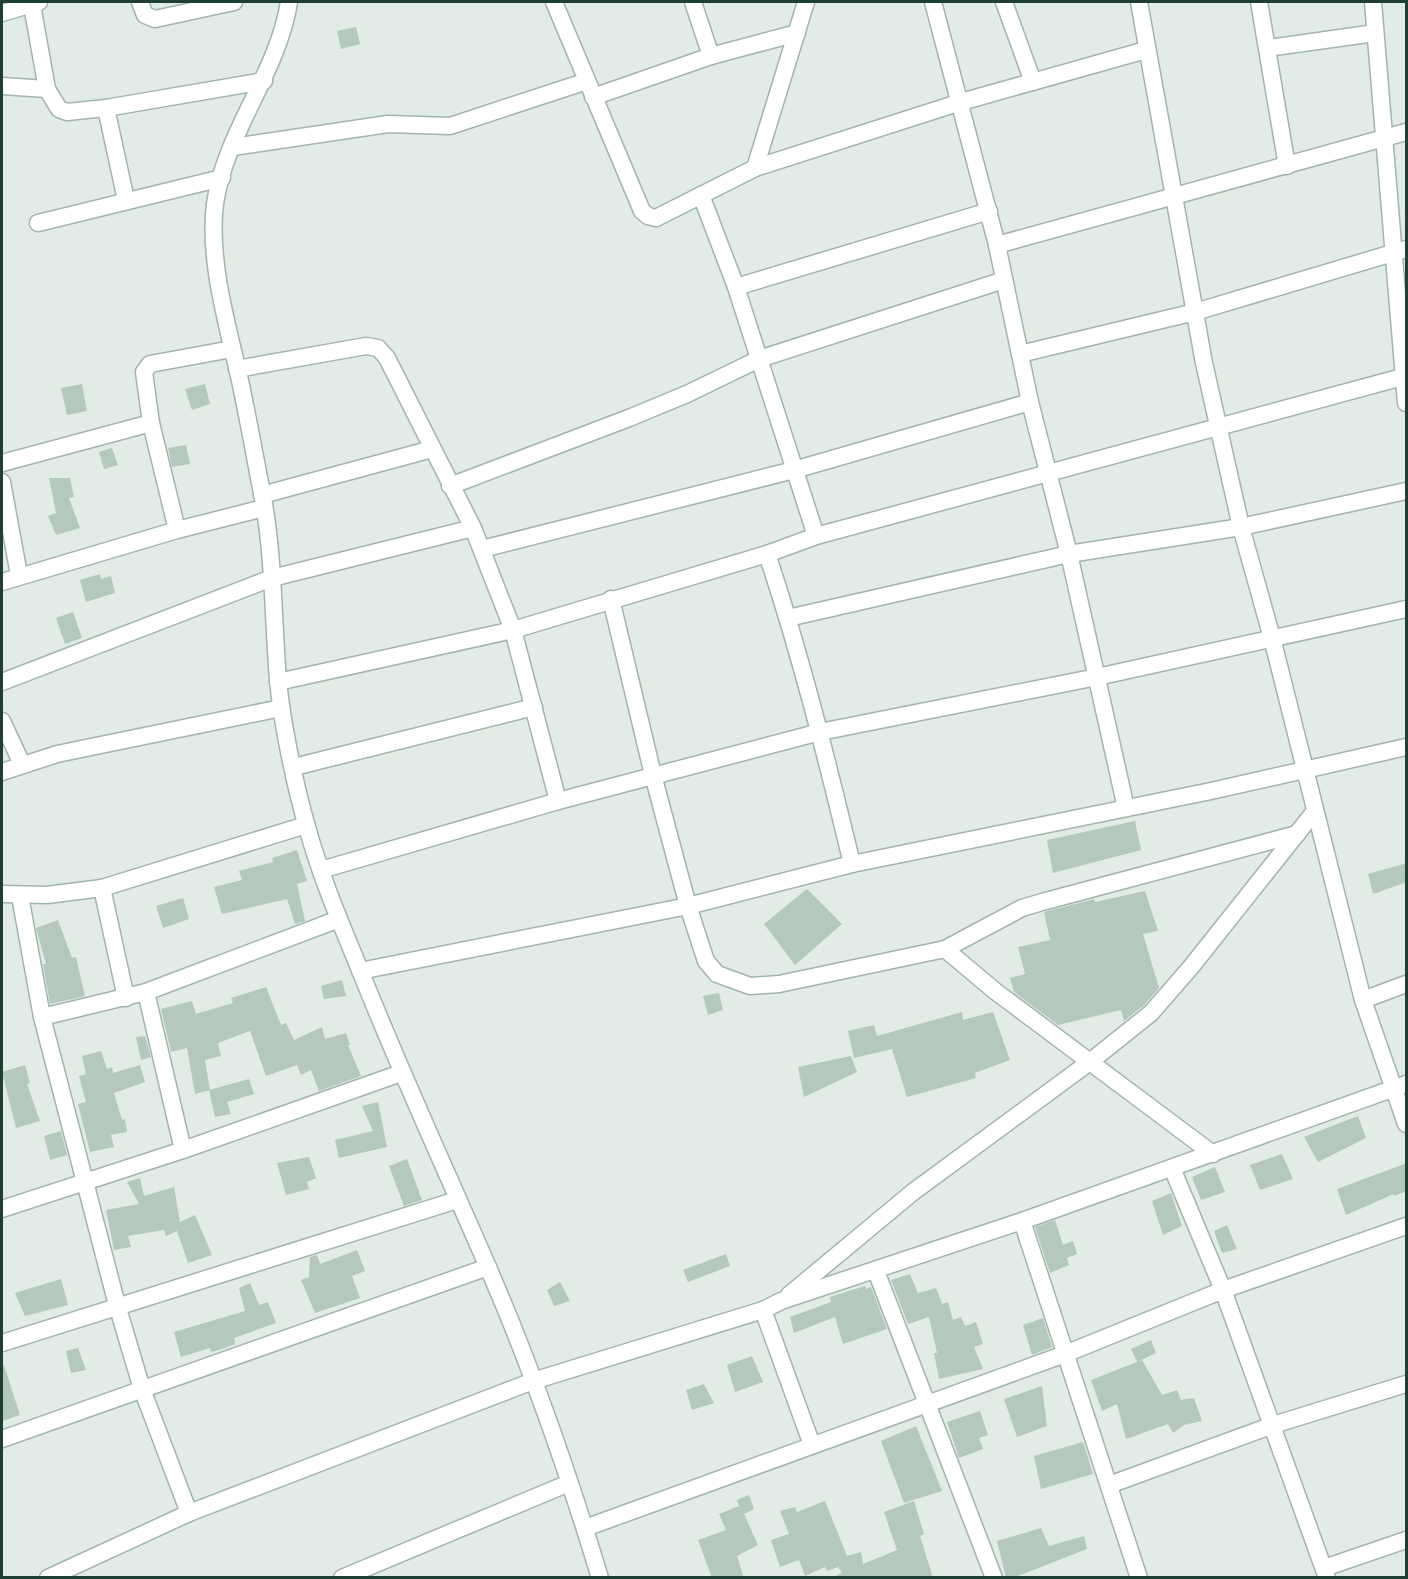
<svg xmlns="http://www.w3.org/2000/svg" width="1408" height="1579" viewBox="0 0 1408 1579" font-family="'Space Grotesk',sans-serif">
  <rect width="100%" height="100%" fill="#e0ece5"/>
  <g fill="#b5c8be">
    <path d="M356 27 360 44 341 49 337 31Z"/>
    <path d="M82 384 87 411 67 415 61 388Z"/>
    <path d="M205 384 210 404 192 410 185 389Z"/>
    <path d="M186 445 190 464 172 467 168 448Z"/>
    <path d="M112 448 118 465 104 469 99 452Z"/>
    <path d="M49 478H70L74 497 69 498 80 528 56 535 48 516 56 513Z"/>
    <path d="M100 574 101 579 111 576 115 593 86 602 80 580Z"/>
    <path d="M73 612 82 638 65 644 56 618Z"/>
    <path d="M1135 821 1141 850 1053 873 1047 840Z"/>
    <path d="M297 850 307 881 297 884 305 921 295 924 287 899 222 914 214 887 242 880 239 871 273 862 272 858Z"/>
    <path d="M1407 863V882L1373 894 1368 874Z"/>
    <path d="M807 889 842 924 795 965 764 924Z"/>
    <path d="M1145 891 1158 931 1143 934 1159 988 1144 1005 1124 1021 1121 1010 1058 1025 1014 992 1010 978 1025 974 1018 947 1050 940 1044 912 1094 899 1095 902Z"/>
    <path d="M183 898 189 919 163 928 156 906Z"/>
    <path d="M58 920 72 958 76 957 85 996 50 1004 43 964H46L36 928Z"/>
    <path d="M342 980 346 996 324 999 321 986Z"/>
    <path d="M266 987 281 1025 286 1023 294 1040 322 1027 325 1039 346 1033 350 1045H348L361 1076 319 1091 311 1070 301 1075 297 1065 266 1076 250 1031 218 1043 221 1056 205 1060 210 1090 195 1094 187 1048 171 1052 161 1009 192 1001 196 1014 233 1003 231 998Z"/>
    <path d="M719 993 723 1010 708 1015 703 996Z"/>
    <path d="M962 1012 963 1020 993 1012 1010 1060 975 1073 976 1078 907 1097 892 1049 854 1058 848 1031 874 1025 877 1036Z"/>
    <path d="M145 1036 151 1057 141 1060 136 1037Z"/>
    <path d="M101 1051 107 1069 112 1067 113 1073 140 1065 145 1082 114 1093 122 1120 125 1119 127 1132 111 1135 114 1147 90 1152 78 1104 86 1102 79 1076 86 1074 82 1056Z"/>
    <path d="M851 1056 857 1072 804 1097 798 1067Z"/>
    <path d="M25 1065 30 1083 27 1084 40 1121 16 1128 2 1072Z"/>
    <path d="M249 1079 254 1094 227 1102 231 1114 215 1117 209 1090Z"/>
    <path d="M378 1102 387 1147 339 1158 335 1140 373 1131 362 1106Z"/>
    <path d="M1358 1116 1366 1138 1318 1162 1304 1137Z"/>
    <path d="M61 1131 67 1155 50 1160 44 1136Z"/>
    <path d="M1282 1154 1293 1179 1260 1190 1250 1165Z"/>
    <path d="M309 1157 316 1178 307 1182 309 1189 286 1195 277 1163Z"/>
    <path d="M407 1159 422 1200 404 1206 389 1166Z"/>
    <path d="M1407 1163V1191L1394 1196V1194L1346 1215 1337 1189Z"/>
    <path d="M1215 1167 1225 1192 1201 1200 1192 1177Z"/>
    <path d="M140 1178 144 1196 174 1187 180 1222 195 1215 212 1255 188 1263 177 1231 166 1236 164 1230 128 1236 131 1247 114 1250 106 1210 139 1204 127 1182Z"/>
    <path d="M1171 1193 1182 1226 1163 1235 1152 1201Z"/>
    <path d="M1055 1220 1063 1245 1073 1241 1077 1254 1067 1258 1069 1265 1050 1273 1035 1227Z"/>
    <path d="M1227 1225 1237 1249 1222 1253 1214 1231Z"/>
    <path d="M357 1250 365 1271 352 1276 360 1298 315 1313 301 1280 309 1277 310 1257 317 1255 320 1264Z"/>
    <path d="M726 1254 730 1266 688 1282 683 1270Z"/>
    <path d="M910 1274 918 1293 936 1288 942 1304 948 1302 953 1320 961 1317 965 1326 976 1322 983 1344 974 1347 983 1369 939 1379 934 1353H937L929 1317 908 1324 891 1280Z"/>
    <path d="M61 1279 68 1305 25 1316 15 1293Z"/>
    <path d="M560 1282 570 1301 554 1306 547 1290Z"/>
    <path d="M250 1283 259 1305 268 1302 276 1323 234 1338 235 1344 222 1349 211 1352 210 1348 181 1357 174 1332 245 1311 239 1288Z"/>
    <path d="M865 1286 866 1289 871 1287 887 1329 843 1344 835 1317 794 1333 790 1317 831 1302 830 1297Z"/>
    <path d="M1043 1318 1052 1347 1032 1355 1023 1325Z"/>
    <path d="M1151 1340 1156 1353 1137 1362 1131 1349Z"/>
    <path d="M78 1348 86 1370 71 1373 66 1351Z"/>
    <path d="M752 1356 763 1382 735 1392 727 1365Z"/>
    <path d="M1142 1360 1162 1395 1177 1390 1181 1400 1194 1398 1202 1421 1184 1425 1173 1433 1168 1424 1126 1439 1117 1404 1102 1411 1091 1380Z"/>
    <path d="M4 1365 20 1415 2 1421V1366Z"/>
    <path d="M704 1384 714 1403 692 1410 686 1390Z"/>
    <path d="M1042 1386 1047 1426 1017 1437 1004 1399Z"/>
    <path d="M980 1411 988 1435 979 1438 983 1449 959 1458 947 1422Z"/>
    <path d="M916 1426 942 1491 904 1503 881 1441Z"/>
    <path d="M1083 1442 1093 1474 1041 1489 1034 1456Z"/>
    <path d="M749 1495 754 1509 744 1514 758 1545 737 1556 744 1578H712L698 1540 726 1530 719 1514 739 1506 737 1500Z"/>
    <path d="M825 1501 847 1556 861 1552 863 1564 897 1550 884 1512 914 1501 924 1534 920 1536 933 1578H831L842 1573 838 1567 827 1571 825 1567 805 1576 799 1560 780 1567 771 1540 789 1534 780 1511 795 1507 797 1512Z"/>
    <path d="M1041 1528 1049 1546 1084 1536 1087 1549 1013 1578H1006L997 1541Z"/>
  </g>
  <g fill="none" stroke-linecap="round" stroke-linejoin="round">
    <defs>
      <g id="minor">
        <path d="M140 2 145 15 155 19 234 2"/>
        <path d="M289 2C278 73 225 132 215 204 208 258 227 324 239 376 248 417 255 458 263 498 274 559 273 620 278 680 282 724 295 785 307 827 321 878 342 926 362 975 401 1073 445 1168 487 1265 531 1366 568 1472 600 1578"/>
        <path d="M554 2 642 211 648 216 656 218 755 168 961 102 1146 50"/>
        <path d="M933 2 997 245 1030 402 1069 554 1126 808"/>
        <path d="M1004 2 1033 82"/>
        <path d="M1139 2 1204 363 1241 527 1272 638 1363 1000 1406 1124"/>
        <path d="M1259 2 1287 166"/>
        <path d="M1373 2 1406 403"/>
        <path d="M32 5 47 89 59 109 67 112 106 108 264 81"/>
        <path d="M2 13 39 2"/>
        <path d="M1268 48 1375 33"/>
        <path d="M711 56 797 33"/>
        <path d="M2 86 47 89"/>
        <path d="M593 97 711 56 693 2"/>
        <path d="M106 108 126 200"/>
        <path d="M233 147 388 124 450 126 587 81"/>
        <path d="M755 168 806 2"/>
        <path d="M701 195 736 287 816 536"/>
        <path d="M38 223 222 178"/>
        <path d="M997 245 1406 132"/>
        <path d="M736 287 989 211"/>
        <path d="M1020 354 1195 312 1406 249"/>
        <path d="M237 369 366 346 378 348 387 358 473 528 513 630 558 801"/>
        <path d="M2 463 151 423"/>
        <path d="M2 482 19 575"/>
        <path d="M450 486 629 418 687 394 759 359 1004 280"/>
        <path d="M262 495 432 449"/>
        <path d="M177 530 151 423 144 372 150 364 232 349"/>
        <path d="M482 549 794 470 1030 402"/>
        <path d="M767 554C801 656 827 760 852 864"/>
        <path d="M2 582 177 530 264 508"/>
        <path d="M611 599 653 775 688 906 706 961 717 974 750 986 779 984 945 949 1022 908 1042 902 1297 834"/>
        <path d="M788 618 1069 554 1241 527 1406 491"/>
        <path d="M2 682 272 578 473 528"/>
        <path d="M278 682 513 630 767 554 816 536 1406 376"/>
        <path d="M2 721 22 764"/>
        <path d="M294 767 534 707"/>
        <path d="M2 772 57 754 281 708"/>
        <path d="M321 870 558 801 820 732 1097 677 1406 609"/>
        <path d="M102 888 126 998"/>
        <path d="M2 894 47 895 102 888 306 825"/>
        <path d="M20 896 42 1017 117 1305 142 1389 189 1513"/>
        <path d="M945 949 995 991 1213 1154"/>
        <path d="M360 971 688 906 852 864 1211 791 1406 747"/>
        <path d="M146 992 183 1150"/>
        <path d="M1363 1000 1406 984"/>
        <path d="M42 1017 146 992 339 919"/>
        <path d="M1172 1168 1223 1290 1327 1578"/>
        <path d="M2 1209 183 1150 401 1073"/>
        <path d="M1022 1221 1139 1578"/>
        <path d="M876 1271 994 1578"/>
        <path d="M789 1295 913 1192 1091 1061 1151 1013 1191 967 1315 811"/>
        <path d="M763 1310 812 1445"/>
        <path d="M2 1343 457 1200"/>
        <path d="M2 1439 488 1267"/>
        <path d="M1109 1485 1273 1425 1406 1384"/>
        <path d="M585 1528 1065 1354 1223 1290 1406 1226"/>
        <path d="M1324 1568 1406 1540"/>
        <path d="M48 1578 189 1513 533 1381 763 1310 781 1301 1022 1221 1406 1084"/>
        <path d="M342 1578 569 1483"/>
      </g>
    </defs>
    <use href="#minor" stroke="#a2b5ac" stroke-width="19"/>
    <use href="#minor" stroke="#fff" stroke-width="16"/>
  </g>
  <rect width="1408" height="1579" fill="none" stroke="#1e3f32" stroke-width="6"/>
</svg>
